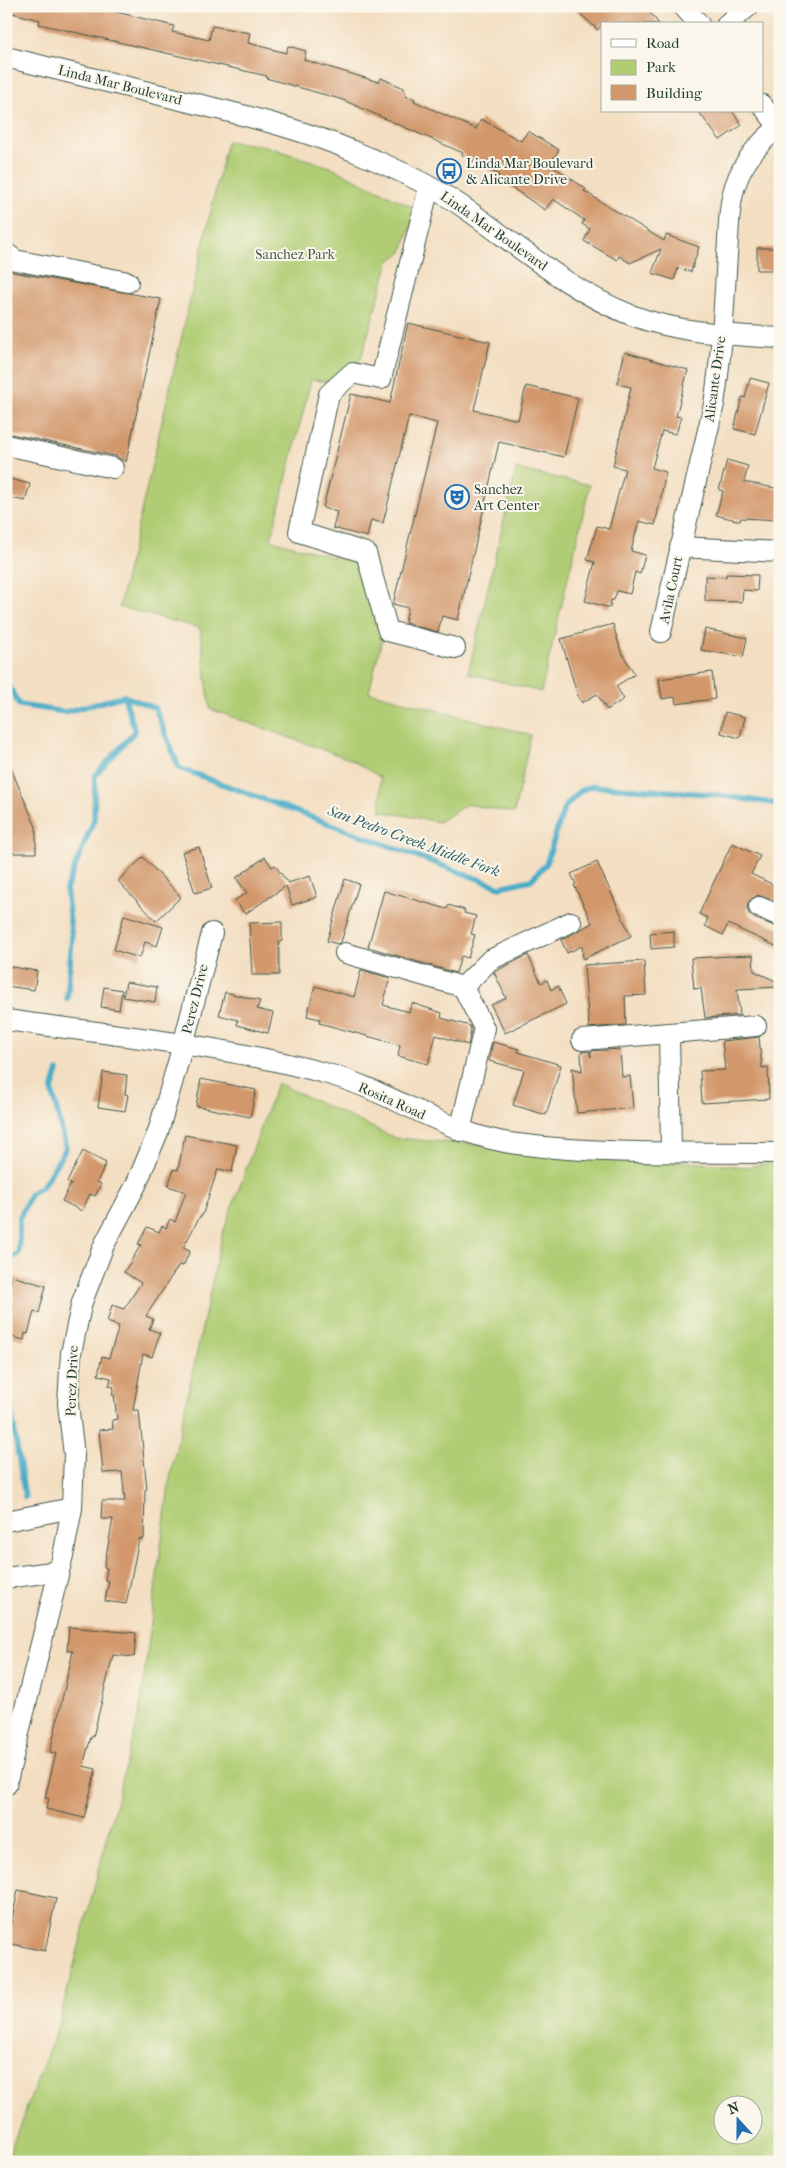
<svg xmlns="http://www.w3.org/2000/svg" width="786" height="2168" viewBox="0 0 786 2168" font-family="'IM FELL French Canon',serif">
  <rect width="100%" height="100%" fill="#fbf7ec"/>
  <filter id="ink" filterUnits="userSpaceOnUse"><feTurbulence type="fractalNoise" baseFrequency=".02" numOctaves="2"/><feDisplacementMap in="SourceGraphic" scale="10" xChannelSelector="R" yChannelSelector="G"/><feConvolveMatrix kernelMatrix="1 2 1 2 8 2 1 2 1" color-interpolation-filters="sRGB"/></filter>
  <filter id="wash" filterUnits="userSpaceOnUse"><feTurbulence type="fractalNoise" baseFrequency=".0096" numOctaves="4" result="noise"/><feDisplacementMap in="SourceGraphic" scale="20" xChannelSelector="R" yChannelSelector="G"/><feGaussianBlur stdDeviation="1.12" result="paint"/><feColorMatrix in="noise" values="0 0 0 0 0 0 0 0 0 0 0 0 0 0 0 0 0 1.4 0 .05"/><feComposite in="paint" operator="in"/></filter>
  <g filter="url(#wash)">
    <rect width="100%" height="100%" fill="#f3dec1"/>
    <g fill="#b0cd74" stroke="#688554" fill-rule="evenodd">
      <path d="M227 141 265 146 330 167 417 209 402 252 389 261 361 359 330 382 311 380 271 540 356 563 384 631 369 692 531 735 514 813 467 804 439 822 381 811 380 777 352 760 210 709 200 628 119 607Z"/>
      <path d="M516 469 590 485 541 692 468 673Z"/>
      <path d="M277 1083 395 1138 748 1167 780 1160V2162H6L59 2023 139 1715 170 1477 222 1235ZM724 2106H754V2136H724Z"/>
    </g>
    <g fill="none" stroke-linecap="round" stroke-linejoin="round">
      <g stroke="#47acc7" stroke-width="5.5">
        <path d="M6 680 19 705 65 712 124 696"/>
        <path d="M124 696 155 708 179 768 500 887 531 880 546 864 564 808 580 791 591 786 709 794 780 804"/>
        <path d="M67 999 72 938 66 889 94 820 95 776 135 731 124 696"/>
        <path d="M6 1262 19 1253V1219L31 1193 42 1187 66 1148 52 1090 58 1071"/>
        <path d="M6 1379 25 1497"/>
        <path d="M6 1601 7 1594"/>
      </g>
    </g>
    <g id="blocks">
      <g fill="#d2976a">
        <path d="M8 6H105L104 9 174 26 172 32 209 40 212 26 250 33 248 43 286 53 288 46 306 51 304 60 379 82 381 78 404 88 406 96 415 99 414 101 476 129 481 119 521 141 528 131 559 150 550 164 586 189 584 191 664 241 666 235 699 247 691 272 678 268 674 280 652 273 661 249 630 263 619 256 617 260 584 241 590 229 582 224 584 220 553 199 545 210 497 178 499 175 462 155 463 153 343 100 266 78 267 76 39 24 40 20 8 12Z"/>
        <path d="M572 6H645L659 24H602L598 30Z"/>
        <path d="M698 111H732L742 125 720 140Z"/>
        <path d="M757 248H778L777 270H757Z"/>
        <path d="M6 268 13 272 161 299 126 462 116 456 6 433Z"/>
        <path d="M408 323 490 342 474 410 518 420 526 386 578 398 564 457 499 442 458 620 442 616 438 632 405 623 408 608 393 604 437 423 409 416 383 523 371 520 367 537 333 528 337 512 323 508 351 394 390 403Z"/>
        <path d="M625 352 688 370 676 416 681 417 676 434 662 431 652 468 666 472 655 525 639 521 631 551 645 555 640 574 635 572 630 594 617 591 614 600H611L610 608 585 601 595 562 587 560 597 526 609 529 625 469 613 466 631 387 617 384Z"/>
        <path d="M750 378 769 383 755 434 734 429 742 397 745 398Z"/>
        <path d="M727 460 748 466 744 482 780 489V520L741 518 740 521 716 515 723 491 719 490Z"/>
        <path d="M6 478 30 484 25 501 6 497Z"/>
        <path d="M726 574 758 575 757 591 743 590 742 602 705 601V576L726 577Z"/>
        <path d="M613 624 621 652 635 674 616 686 624 699 607 710 597 694 582 703 577 694 561 639Z"/>
        <path d="M705 629 747 638 743 657 701 650Z"/>
        <path d="M712 672 715 699 676 704 675 697 662 699 659 679Z"/>
        <path d="M725 712 745 717 740 738 721 733Z"/>
        <path d="M6 757 36 827V853H6Z"/>
        <path d="M732 843 760 856 751 874 780 888V903L757 895 748 902 747 908 749 914 754 918 780 928V948L728 924 723 935 705 926 708 918 699 914Z"/>
        <path d="M199 847 212 888 195 893 182 852Z"/>
        <path d="M143 857 181 897 156 921 118 881Z"/>
        <path d="M265 857 272 867 275 865 288 883 310 876 317 897 292 905 286 886 245 914 235 900 247 893 236 878Z"/>
        <path d="M597 862 631 936 583 959 582 946 567 953 561 940 592 923 574 885 576 884 571 874Z"/>
        <path d="M345 879 359 884 341 942 337 944 327 941Z"/>
        <path d="M384 891 447 909 448 905 465 910 464 913 476 916 471 934 475 935 468 958 461 956 456 973 368 947Z"/>
        <path d="M124 915 163 927 157 946 145 942 140 958 114 950Z"/>
        <path d="M282 922V941L279 942V975H252L249 923Z"/>
        <path d="M674 931V947L651 949 650 933Z"/>
        <path d="M528 955 541 983 547 980 551 990 558 986 566 1004 505 1033 491 1005 506 998 494 972Z"/>
        <path d="M753 955 754 971 780 983V987L737 989 740 1015 705 1018 701 988 694 989 691 958Z"/>
        <path d="M644 961 646 995 625 996 626 1025 589 1028 584 965Z"/>
        <path d="M6 966 37 971 34 990 6 986Z"/>
        <path d="M361 970 390 978 383 1005 409 1012 412 1003 442 1013 441 1018 470 1026 471 1030 468 1045 436 1035 428 1064 398 1056 400 1045 319 1023 320 1019 307 1016 315 986 354 997Z"/>
        <path d="M126 982 157 987 155 1002 123 997Z"/>
        <path d="M104 987 122 990 119 1010 101 1007Z"/>
        <path d="M225 992 260 1001 257 1009 273 1013 268 1033 237 1025 238 1020 219 1015Z"/>
        <path d="M759 1037 762 1068 768 1067 769 1099 702 1103 700 1071 725 1070 722 1041Z"/>
        <path d="M493 1042 519 1049 518 1052 561 1065 546 1115 513 1105 524 1070 489 1061Z"/>
        <path d="M620 1049 622 1077 630 1076 633 1108 577 1113 572 1068 582 1071 581 1052 589 1051 591 1057V1051Z"/>
        <path d="M103 1072 127 1075 125 1094 128 1095 125 1111 98 1107Z"/>
        <path d="M201 1079 256 1090 250 1117 196 1106Z"/>
        <path d="M185 1135 237 1145 232 1172 218 1169 202 1216H200L183 1248 190 1251 183 1266 179 1265 146 1316 153 1319 149 1329 160 1333 152 1357 143 1354 133 1410H139L147 1489 145 1490 144 1539H139L126 1604 105 1601 109 1581 105 1580 107 1568 104 1567 113 1519H101L102 1501H125L122 1472 103 1473 99 1430 113 1429 112 1420 117 1419 114 1395H112L114 1387 109 1386 111 1378 98 1375 102 1356 109 1358 119 1326 107 1322 112 1305 124 1309 141 1283 124 1272 141 1245 138 1244 147 1227 159 1232 162 1226 166 1228 170 1219 175 1222 186 1192 168 1186 174 1169 178 1170Z"/>
        <path d="M83 1151 106 1163 97 1182 101 1184 95 1196 90 1194 82 1211 62 1201 71 1184 67 1182Z"/>
        <path d="M12 1276 46 1286 39 1313 34 1311 28 1334 25 1333 24 1340 9 1336 12 1322H9L13 1308 7 1307 10 1296H7Z"/>
        <path d="M69 1627 136 1633 134 1657 113 1655 93 1737H91L83 1766 96 1769 84 1818 46 1809 49 1799 45 1798 56 1753 50 1752 73 1651H67Z"/>
        <path d="M18 1890 56 1898 45 1951 7 1943Z"/>
      </g>
    </g>
  </g>
  <g filter="url(#ink)">
    <use href="#blocks" fill-opacity="0" stroke="#3f5549" stroke-width="1"/>
    <g fill="none" stroke-linecap="round" stroke-linejoin="round">
      <defs>
        <g id="minor">
          <path d="M683 6 699 24"/>
          <path d="M727 24 749 6"/>
          <path d="M6 57C66 72 126 86 185 101 244 115 302 129 358 153 395 168 433 186 466 209 519 246 569 291 631 315 678 333 730 335 780 338"/>
          <path d="M762 105 779 127"/>
          <path d="M429 187 381 379 352 373 329 394 299 532 366 553 388 631 455 648"/>
          <path d="M6 253 15 260 128 282"/>
          <path d="M6 445 113 468"/>
          <path d="M680 547 780 552"/>
          <path d="M661 632 714 404C722 354 724 304 727 255 729 233 728 207 735 186 743 161 759 143 780 126"/>
          <path d="M759 907 780 916"/>
          <path d="M345 953 463 987 484 1028 460 1131"/>
          <path d="M463 987 490 960 571 922"/>
          <path d="M6 1020C113 1035 223 1045 328 1074 393 1092 449 1136 517 1144 604 1155 693 1152 780 1153"/>
          <path d="M669 1033 756 1026"/>
          <path d="M582 1040 669 1033 671 1152"/>
          <path d="M6 1521 72 1508"/>
          <path d="M6 1578 59 1571"/>
          <path d="M6 1785 64 1551 72 1508 74 1455 68 1404 71 1353 82 1302 104 1245 136 1185 158 1132 183 1045 212 933"/>
        </g>
      </defs>
      <use href="#minor" stroke="#3f5549" stroke-width="22"/>
      <use href="#minor" stroke="#fff" stroke-width="20"/>
    </g>
  </g>
  <defs>
    <symbol id="bus-ring" viewBox="-11 -11 22 22"><circle r="9.5" fill="#fbf7ec" stroke="#1f6fb2" stroke-width="1.5"/><path d="M-5-6H5V4H4V6H2V4H-2V6H-4V4H-5ZM-3.5-4V0h7V-4ZM-3.5 1.2v1.5H-2V1.2ZM2 1.2v1.5H3.5V1.2Z" fill="#1f6fb2"/></symbol>
    <symbol id="theatre-ring" viewBox="-11 -11 22 22"><circle r="9.5" fill="#fbf7ec" stroke="#1f6fb2" stroke-width="1.5"/><path d="M-5-5.5Q0-4 5-5.5V0Q5 5 0 6Q-5 5-5 0ZM-3.3-2.5H-1v1.5H-3.3ZM1-2.5H3.3v1.5H1ZM-2.8 1Q0 5.5 2.8 1Z" fill="#1f6fb2"/></symbol>
  </defs>
  <g fill-rule="evenodd">
    <use href="#bus-ring" x="435" y="157" width="28" height="28"/>
    <use href="#theatre-ring" x="443" y="483" width="28" height="28"/>
  </g>
  <g text-anchor="middle" dominant-baseline="central" stroke-width="4" stroke-linejoin="round" paint-order="stroke">
    <g font-size="14" fill="#1f3d34" stroke="#fbf7ec">
      <text transform="translate(120 85) rotate(14)">Linda Mar Boulevard</text>
      <text transform="translate(494 231) rotate(35)">Linda Mar Boulevard</text>
      <text transform="translate(715 379) rotate(-82)">Alicante Drive</text>
      <text transform="translate(671 590) rotate(-78)">Avila Court</text>
      <text transform="translate(195 999) rotate(-76)">Perez Drive</text>
      <text transform="translate(392 1101) rotate(24)">Rosita Road</text>
      <text transform="translate(72 1381) rotate(-88)">Perez Drive</text>
    </g>
    <g font-size="14" fill="#1f3d34" stroke="#fbf7ec" text-anchor="start">
      <text x="466" y="163">Linda Mar Boulevard<tspan x="466" dy="16">&amp; Alicante Drive</tspan></text>
      <text x="474" y="489">Sanchez<tspan x="474" dy="16">Art Center</tspan></text>
    </g>
    <g font-size="14" fill="#3c5a41" stroke="#fbf7ec">
      <text x="295" y="254">Sanchez Park</text>
    </g>
    <g font-size="15" font-style="italic" fill="#2b5e60" stroke="#fbf7ec">
      <text transform="translate(414 841) rotate(20)">San Pedro Creek Middle Fork</text>
    </g>
  </g>
  <rect width="786" height="2168" fill="none" stroke="#fbf7ec" stroke-width="25"/>
  <rect x="601" y="22" width="162" height="90" fill="#fbf7ec" stroke="#a3ada2"/>
  <rect x="611" y="39" width="25" height="8" fill="#ffffff" stroke="#a3ada2"/>
  <text x="646" y="48" font-size="15" fill="#1f3d34">Road</text>
  <rect x="611" y="60" width="25" height="15" fill="#b0cd74" stroke="#a3ada2"/>
  <text x="646" y="72" font-size="15" fill="#1f3d34">Park</text>
  <rect x="611" y="85" width="25" height="15" fill="#d2976a" stroke="#a3ada2"/>
  <text x="646" y="98" font-size="15" fill="#1f3d34">Building</text>
  <g transform="translate(738 2120) rotate(339)"><circle r="24" fill="#fbf7ec" stroke="#a3ada2"/>
  <path d="M0-4L9 19L0 12L-9 19Z" fill="#1f6fb2"/>
  <text y="-8" font-size="14" font-weight="bold" text-anchor="middle" fill="#1f3d34">N</text>
  </g>
</svg>
